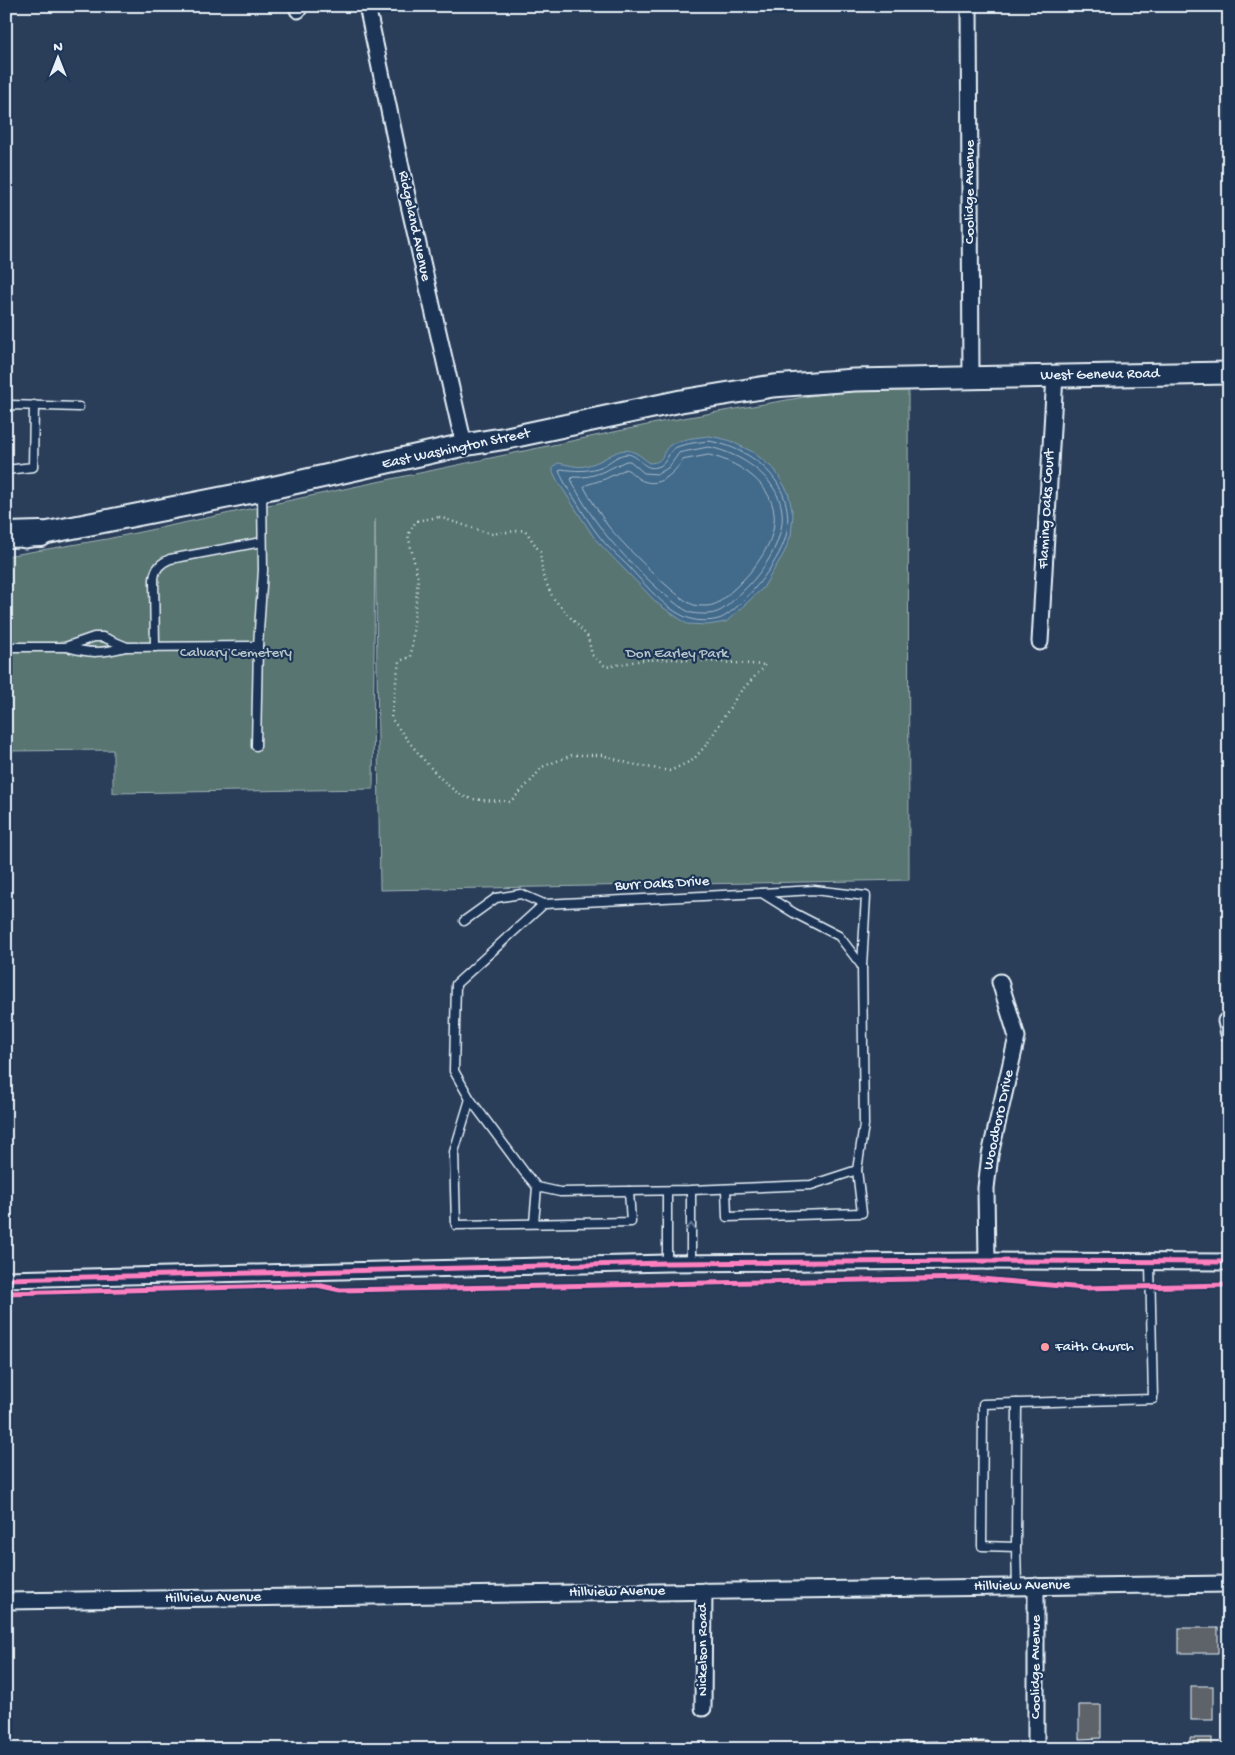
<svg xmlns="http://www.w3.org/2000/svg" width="1235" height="1755" viewBox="0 0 1235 1755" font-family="'Gochi Hand',sans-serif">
  <rect width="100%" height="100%" fill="#2a3e5a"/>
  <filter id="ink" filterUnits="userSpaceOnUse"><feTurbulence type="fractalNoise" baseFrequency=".02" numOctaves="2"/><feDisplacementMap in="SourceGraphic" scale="10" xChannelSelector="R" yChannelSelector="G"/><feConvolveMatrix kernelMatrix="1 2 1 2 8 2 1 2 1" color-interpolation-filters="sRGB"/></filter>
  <g filter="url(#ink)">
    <path fill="#587471" stroke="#a0b2b4" d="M908 379 909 880 380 890 375 519 373 789 113 793V750L6 751V556L107 539 666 421Z"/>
    <path fill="#436a8a" stroke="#85a0b6" d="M710 436 728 440 753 452 775 470 788 492 793 515 791 535 784 553 763 588 726 622 708 625 687 624 658 604 595 539 557 480 553 472V467L558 463C566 464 577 468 585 466 616 459 620 436 649 463 666 462 660 454 669 446 677 439 699 437 710 436Z"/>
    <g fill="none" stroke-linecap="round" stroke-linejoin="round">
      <g stroke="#a6bbcc" stroke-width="1">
        <path d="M709 441C754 449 794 482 787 531 783 558 747 602 725 616 717 622 697 622 688 618 664 609 645 584 628 566 618 556 607 547 599 536 590 525 583 512 576 501 570 492 563 481 559 471L561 469C576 471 588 472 603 466 610 462 619 454 627 454 640 455 643 471 657 467 666 465 667 456 672 450 678 444 700 442 709 441Z"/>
        <path d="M709 447C748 455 793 488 780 533 774 556 758 577 741 593 730 603 722 614 707 614 702 614 696 614 692 613 673 608 615 548 603 531 591 515 579 497 571 479L573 477C593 479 608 469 626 461H630L644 473 658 474 669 467 679 453Z"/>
        <path d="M709 455C743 463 782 490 773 530 768 553 750 574 734 589 725 597 718 606 706 606 702 606 698 606 694 605 678 601 620 541 608 526 600 514 591 500 584 487L586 485 605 479 626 469C631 471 634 476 639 479 658 490 673 474 683 460Z"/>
      </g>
    </g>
    <g fill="#5d6368" stroke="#e8f1f8">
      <rect x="1179" y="1628" width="39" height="25"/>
      <rect x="1191" y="1686" width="22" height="34"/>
      <path d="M1079 1705H1101V1738L1079 1739Z"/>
      <rect x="1190" y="1738" width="22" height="11"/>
      <path d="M938 1741V1749H902V1742Z"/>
      <path d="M988 1741V1749H952V1742Z"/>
    </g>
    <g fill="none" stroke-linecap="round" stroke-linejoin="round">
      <defs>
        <g id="lane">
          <path d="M6 406 11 405 79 407"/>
          <path d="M6 470 33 467 34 405"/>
          <path d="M6 647H65L94 637H103L127 647 258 646"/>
          <path d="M67 647C90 654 103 653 126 647"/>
          <path d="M155 647 154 579C155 568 161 563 170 559L262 542"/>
          <path d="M256 746 258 646 263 570 262 492"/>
          <path d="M762 893 794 913 839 936 862 966 864 1125 857 1170 811 1185 691 1190 560 1192 537 1187 525 1173 470 1099 454 1071 456 984 544 904Z"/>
          <path d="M762 893 814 890 866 896 862 966"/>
          <path d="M464 921 496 898 521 894 544 904"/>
          <path d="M470 1099 454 1152 456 1225 631 1222 629 1191"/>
          <path d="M726 1189 727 1217 862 1213 857 1170"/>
          <path d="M691 1190V1263"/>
          <path d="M667 1191V1263"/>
          <path d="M534 1223 537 1187"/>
          <path d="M1016 1547 1017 1403"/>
          <path d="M1017 1586 1016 1547 982 1546 983 1404 1153 1399 1150 1263"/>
        </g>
        <g id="street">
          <path d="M367 6 409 205 464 445"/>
          <path d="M969 6 971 377"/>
          <path d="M298 10 300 6"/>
          <path d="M1040 642 1055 375"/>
          <path d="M1226 1021 1229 1034"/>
          <path d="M987 1261 986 1188 990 1155 1017 1037 1000 982"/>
          <path d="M6 1279 667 1263 987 1261 1229 1262"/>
          <path d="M6 1601 1229 1584"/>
          <path d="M703 1708 704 1591"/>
          <path d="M1036 1749V1586"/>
        </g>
        <path id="secondary" d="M25 537 262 490 464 445 507 438 681 401 773 386 854 380 1229 373"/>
        <path id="primary" d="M6 535 41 534"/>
      </defs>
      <use href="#lane" stroke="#e8f1f8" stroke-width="11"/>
      <use href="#street" stroke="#e8f1f8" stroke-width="19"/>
      <use href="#secondary" stroke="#e8f1f8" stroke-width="25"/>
      <use href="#primary" stroke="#e8f1f8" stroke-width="28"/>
      <path stroke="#e8f1f8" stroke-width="2.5" stroke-dasharray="1 4" stroke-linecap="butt" d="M439 517 491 534 525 530 540 552 543 576 553 598 588 637 592 655 606 667 643 660 673 659 766 665 739 693 707 744 693 760 670 771 631 764 602 755H572L542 767 532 780 510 802C497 800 481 801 468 798 446 792 405 737 391 718L399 661 411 657 418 578 408 535 416 521Z"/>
      <use href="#lane" stroke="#1d3557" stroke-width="8"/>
      <use href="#street" stroke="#1d3557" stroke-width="15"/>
      <use href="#secondary" stroke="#1d3557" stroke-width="21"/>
      <use href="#primary" stroke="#1d3557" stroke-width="24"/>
      <defs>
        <g id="cycleway">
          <path d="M6 1279 667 1263 987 1261 1229 1262"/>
          <path d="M6 1293 317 1285 340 1290 970 1278 1084 1288 1229 1285"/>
        </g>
      </defs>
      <use href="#cycleway" stroke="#1d3557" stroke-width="8"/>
      <use href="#cycleway" stroke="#ff80c0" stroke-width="5"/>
    </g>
    <defs><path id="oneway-chevron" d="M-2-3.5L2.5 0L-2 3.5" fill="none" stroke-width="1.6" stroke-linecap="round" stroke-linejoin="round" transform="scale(1.25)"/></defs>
    <use stroke="#64778f" href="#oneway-chevron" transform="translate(691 1227) rotate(-90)"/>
  </g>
  <circle fill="#ff9aa2" stroke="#1d3557" stroke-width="2" cx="1045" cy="1347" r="5"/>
  <g text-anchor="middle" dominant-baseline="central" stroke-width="4.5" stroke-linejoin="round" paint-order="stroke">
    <g font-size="15" fill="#e8f1f8" stroke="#1d3557">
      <text transform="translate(970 192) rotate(-90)">Coolidge Avenue</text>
      <text transform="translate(414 226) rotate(78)">Ridgeland Avenue</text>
      <text transform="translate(1100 375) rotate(-1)">West Geneva Road</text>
      <text transform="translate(456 449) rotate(-12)">East Washington Street</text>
      <text transform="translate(1047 509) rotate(-87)">Flaming Oaks Court</text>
      <text transform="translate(662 884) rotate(-3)">Burr Oaks Drive</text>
      <text transform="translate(999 1120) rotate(-78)">Woodboro Drive</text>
      <text transform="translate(1022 1586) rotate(-1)">Hillview Avenue</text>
      <text transform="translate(617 1592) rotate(-1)">Hillview Avenue</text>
      <text transform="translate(213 1598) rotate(-1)">Hillview Avenue</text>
      <text transform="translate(703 1650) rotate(-90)">Nickelson Road</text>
      <text transform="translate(1036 1667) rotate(-90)">Coolidge Avenue</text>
    </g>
    <g font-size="15" fill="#b6c5c9" stroke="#1d3557">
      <text x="236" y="653">Calvary Cemetery</text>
      <text x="677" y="654">Don Earley Park</text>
    </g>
    <g font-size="15" fill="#e8f1f8" stroke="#1d3557" text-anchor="start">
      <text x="1055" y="1347">Faith Church</text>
    </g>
  </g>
  <rect width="1235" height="1755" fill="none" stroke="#1d3557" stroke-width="25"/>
  <rect x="12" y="12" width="1210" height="1730" fill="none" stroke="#e8f1f8" stroke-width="2" filter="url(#ink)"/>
  <g transform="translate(58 58)" stroke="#1d3557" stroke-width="4" paint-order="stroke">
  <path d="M0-4L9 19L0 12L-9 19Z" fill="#e8f1f8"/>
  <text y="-8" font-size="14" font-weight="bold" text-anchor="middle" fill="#e8f1f8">N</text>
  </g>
</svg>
